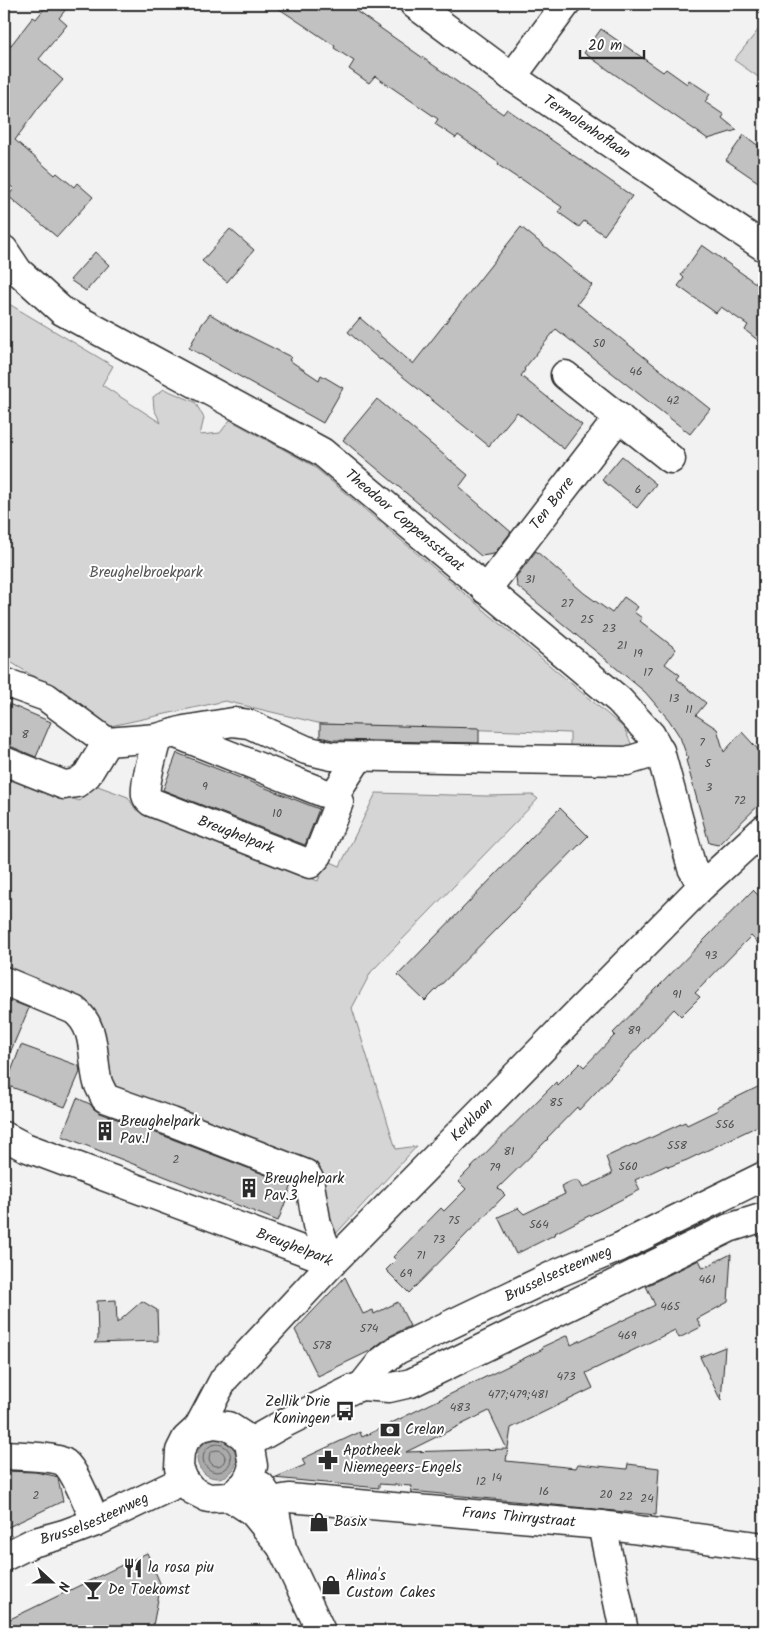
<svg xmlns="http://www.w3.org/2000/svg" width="768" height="1635" viewBox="0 0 768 1635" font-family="Kalam,sans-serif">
  <rect width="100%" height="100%" fill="#f2f2f2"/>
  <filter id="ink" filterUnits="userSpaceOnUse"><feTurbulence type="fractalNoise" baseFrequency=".02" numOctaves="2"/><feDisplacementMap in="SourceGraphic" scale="10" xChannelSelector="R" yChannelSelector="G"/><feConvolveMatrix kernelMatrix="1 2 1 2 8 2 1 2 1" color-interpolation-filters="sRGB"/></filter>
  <g filter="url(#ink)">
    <g fill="#d5d5d5" stroke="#808080">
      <path d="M764 23V81L734 60Z"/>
      <path d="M4 301 113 366 102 385 161 423 154 409 153 397 164 389 195 402 204 418 200 435 220 433 230 420 312 465 624 728 636 754 570 750V733L322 724 225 701 97 729 70 699 4 658V644L8 634 4 631Z"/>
      <path d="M4 772 79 801 95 785 128 797 136 810 318 881 326 860 340 866 376 793 487 796 533 795 538 799 371 972 352 1008 396 1149 417 1146 331 1239 317 1168 112 1089 106 1074 107 1048 99 1024 4 971Z"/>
    </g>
    <circle fill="#ababab" stroke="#787878" cx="217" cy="1458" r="20"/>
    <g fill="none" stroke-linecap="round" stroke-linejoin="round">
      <g stroke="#5e5e5e" stroke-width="1">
        <circle cx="217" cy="1458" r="14"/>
        <circle cx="217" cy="1458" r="8"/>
      </g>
    </g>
    <g fill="#c1c1c1" stroke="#2b2b2b" fill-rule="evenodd">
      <path d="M48 4H70L59 18 67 25 39 59 63 80 39 107 15 140 55 175 57 173 74 187 77 183 93 197 57 237 8 196 14 189 4 180V54L33 17 36 19Z"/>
      <path d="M272 4H346L503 114 507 109 632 196 604 235 584 221 579 227 558 212 562 207 520 178 519 179 498 165 499 163 458 135 456 138 435 124 438 119 375 76 369 83 349 69 354 61 334 48 335 46Z"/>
      <path d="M601 29 663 72 666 69 687 84 689 80 710 94 705 102 724 115 722 118 737 130 708 139 584 53Z"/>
      <path d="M744 135 764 150V186L726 160Z"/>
      <path d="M521 227 592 285 577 304 710 409 690 434 556 329 524 369 525 370 521 376 582 425 564 449 517 412 489 446 381 359 380 360 348 332 360 318 413 364Z"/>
      <path d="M230 229 254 250 227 282 202 261Z"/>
      <path d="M702 245 764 289V345L745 330 748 325 721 307 716 313 678 286 684 278 681 275Z"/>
      <path d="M95 252 109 265 86 291 70 280Z"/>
      <path d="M210 314 235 329 291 357 289 360 319 380 321 375 343 388 323 423 189 348 202 324Z"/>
      <path d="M377 399 468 475 459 487 511 532 494 554 481 556 343 440Z"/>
      <path d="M622 456 656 484 637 508 602 480Z"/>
      <path d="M536 551 584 593 612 613 624 597 638 607 634 612 642 618 640 621 676 649 665 664 680 675 677 679 706 703 696 715 717 729 724 752 742 732 764 756V800L718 845 709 843 686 760 688 759 680 737 669 720 645 692 517 586 516 577Z"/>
      <path d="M4 702 51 722 36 757 10 746H4Z"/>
      <path d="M320 724 479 728V743L333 740 320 737Z"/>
      <path d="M177 753 319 809 305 845 163 790Z"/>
      <path d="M560 808 588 836 425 1001 398 975Z"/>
      <path d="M753 890 764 901V949L751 936 695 993 700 997 681 1016 674 1009 579 1110 577 1107 547 1138 548 1139 498 1188 505 1195 409 1293 386 1270 396 1260 393 1257 441 1208 444 1211 466 1189 458 1181 556 1082 558 1085 580 1063 584 1067 615 1035 613 1033Z"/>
      <path d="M4 998 29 1008 4 1067Z"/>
      <path d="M21 1045 79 1066 80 1072 65 1107 6 1085Z"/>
      <path d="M764 1084V1123L687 1160 668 1167 667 1165 635 1180 640 1190 555 1233 556 1234 516 1254 498 1217 518 1208 524 1214 565 1194 561 1186 572 1181H579L583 1188 612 1174 606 1157 634 1144 635 1145 685 1122 687 1125 718 1110 717 1107Z"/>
      <path d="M77 1098 90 1104 94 1109 100 1113 167 1137 292 1185 278 1221 62 1136Z"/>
      <path d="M731 1254 728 1302 697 1319 701 1327 679 1338 675 1330 586 1373 593 1388 511 1428 506 1461 576 1468 578 1464 627 1469 628 1464 659 1468 656 1515 411 1491 412 1486 379 1484V1488L274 1478 305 1465 302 1459 360 1432 362 1437 377 1430 543 1349 542 1347 568 1335 571 1345 655 1305 646 1286 699 1260 703 1268ZM489 1411 507 1449 406 1452Z"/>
      <path d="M345 1277 363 1314 373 1310 374 1314 398 1302 410 1326 388 1337 370 1351 318 1376 295 1330Z"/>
      <path d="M116 1300 117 1323 142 1301 157 1310 158 1341 94 1343 98 1339 97 1301Z"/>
      <path d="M725 1347 721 1401 700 1357Z"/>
      <path d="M4 1471 35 1472 55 1476 58 1479 63 1501 4 1529Z"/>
      <path d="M147 1553 164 1592 159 1594 152 1631H4V1622Z"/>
    </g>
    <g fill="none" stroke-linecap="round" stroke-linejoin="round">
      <defs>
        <g id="minor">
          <path id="s1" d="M414 4 512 77 764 247"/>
          <path d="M512 77 566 4"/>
          <path id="s2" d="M4 250 18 271 62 311 322 452 619 700 651 735 660 751 692 868 702 886"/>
          <path d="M565 375 671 459"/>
          <path id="s3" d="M486 590 619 417"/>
          <path d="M4 682 46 697 107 742 157 738 184 730 233 722 249 724 306 750 331 756 627 761 660 751"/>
          <path d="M174 733 324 793 335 794 359 757"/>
          <path id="s4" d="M157 738C154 751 144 784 146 795 147 799 148 799 151 802L310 864 318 855 339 802 335 794"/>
          <path d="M4 761 64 785 77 783 87 775 107 742"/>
          <path d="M4 981 74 1010C98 1028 91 1058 98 1083 100 1088 103 1093 105 1098L172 1122 306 1174 309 1179 317 1225 332 1263"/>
          <path id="s5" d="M4 1136 25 1147 323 1258 332 1263"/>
          <path id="s6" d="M362 1386 381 1362 397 1350 558 1273 620 1247 764 1176"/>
          <path d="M214 1424 228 1426 242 1435 249 1443 253 1466 250 1475 245 1484 230 1497 208 1498 192 1490 184 1480 179 1468 180 1451 186 1439 198 1428Z"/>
          <path id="s7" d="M198 1428 224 1379 332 1263 702 886 764 829"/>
          <path d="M249 1443 281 1425 353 1389 362 1386 389 1388 411 1383 729 1228 764 1217"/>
          <path d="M4 1455C17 1456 56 1456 65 1463 76 1472 89 1508 96 1522"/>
          <path d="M261 1486 271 1501 275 1511 282 1548 321 1631"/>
          <path d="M230 1497 253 1512 280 1545"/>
          <path id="s8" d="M271 1501 289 1498 602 1525 764 1547"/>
          <path d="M602 1525 624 1631"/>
          <path id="s9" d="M4 1557 32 1543 64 1534 96 1522 184 1480"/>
        </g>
      </defs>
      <use href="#minor" stroke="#2b2b2b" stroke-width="31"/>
      <use href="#minor" stroke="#fff" stroke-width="28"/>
    </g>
  </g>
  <defs>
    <symbol id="building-bare" viewBox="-9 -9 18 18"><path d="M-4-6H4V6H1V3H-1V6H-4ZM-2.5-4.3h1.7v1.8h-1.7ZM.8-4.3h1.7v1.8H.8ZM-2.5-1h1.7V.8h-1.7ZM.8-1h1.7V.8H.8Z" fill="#2b2b2b" stroke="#fff" stroke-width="2.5" paint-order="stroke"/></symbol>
    <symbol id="bus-bare" viewBox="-9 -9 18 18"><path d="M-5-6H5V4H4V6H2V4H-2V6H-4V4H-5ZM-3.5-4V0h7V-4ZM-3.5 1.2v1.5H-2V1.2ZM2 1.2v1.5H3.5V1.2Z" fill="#2b2b2b" stroke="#fff" stroke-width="2.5" paint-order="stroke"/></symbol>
    <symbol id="bank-bare" viewBox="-9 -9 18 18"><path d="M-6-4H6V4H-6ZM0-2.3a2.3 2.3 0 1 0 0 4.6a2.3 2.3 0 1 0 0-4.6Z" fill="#2b2b2b" stroke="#fff" stroke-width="2.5" paint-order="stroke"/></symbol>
    <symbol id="pharmacy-bare" viewBox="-9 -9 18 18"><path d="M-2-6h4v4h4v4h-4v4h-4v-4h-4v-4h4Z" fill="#2b2b2b" stroke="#fff" stroke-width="2.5" paint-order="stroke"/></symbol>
    <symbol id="shop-bare" viewBox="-9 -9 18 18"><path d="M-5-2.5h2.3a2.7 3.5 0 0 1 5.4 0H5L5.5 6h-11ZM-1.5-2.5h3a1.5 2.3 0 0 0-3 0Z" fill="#2b2b2b" stroke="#fff" stroke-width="2.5" paint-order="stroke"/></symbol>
    <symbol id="restaurant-bare" viewBox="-9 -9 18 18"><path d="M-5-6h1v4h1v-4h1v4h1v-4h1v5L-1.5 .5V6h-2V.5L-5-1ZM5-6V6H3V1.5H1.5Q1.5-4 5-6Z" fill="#2b2b2b" stroke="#fff" stroke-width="2.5" paint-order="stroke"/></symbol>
    <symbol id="bar-bare" viewBox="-9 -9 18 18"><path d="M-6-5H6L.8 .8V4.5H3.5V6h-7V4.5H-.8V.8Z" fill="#2b2b2b" stroke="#fff" stroke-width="2.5" paint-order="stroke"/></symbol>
  </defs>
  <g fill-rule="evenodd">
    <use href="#building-bare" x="91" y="1117" width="28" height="28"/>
    <use href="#building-bare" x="235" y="1174" width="28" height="28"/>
    <use href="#bus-bare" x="331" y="1397" width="28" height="28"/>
    <use href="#bank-bare" x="376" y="1416" width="28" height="28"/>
    <use href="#pharmacy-bare" x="314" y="1446" width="28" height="28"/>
    <use href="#shop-bare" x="305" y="1508" width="28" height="28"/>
    <use href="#restaurant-bare" x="119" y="1554" width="28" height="28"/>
    <use href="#shop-bare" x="317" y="1571" width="28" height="28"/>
    <use href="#bar-bare" x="79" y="1576" width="28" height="28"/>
  </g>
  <g text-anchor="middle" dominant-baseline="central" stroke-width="4" stroke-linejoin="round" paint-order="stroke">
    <g font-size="12" fill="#505050">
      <text x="599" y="343">50</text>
      <text x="636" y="371">46</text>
      <text x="673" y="400">42</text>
      <text x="638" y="489">6</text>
      <text x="530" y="579">31</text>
      <text x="567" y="603">27</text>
      <text x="587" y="619">25</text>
      <text x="609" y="628">23</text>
      <text x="622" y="645">21</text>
      <text x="638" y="653">19</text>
      <text x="648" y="672">17</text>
      <text x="674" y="698">13</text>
      <text x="689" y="709">11</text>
      <text x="25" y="734">8</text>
      <text x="702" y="742">7</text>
      <text x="708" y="763">5</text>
      <text x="205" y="786">9</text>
      <text x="709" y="787">3</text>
      <text x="740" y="800">72</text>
      <text x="277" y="813">10</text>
      <text x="711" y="955">93</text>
      <text x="677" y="994">91</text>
      <text x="634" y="1030">89</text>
      <text x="556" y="1102">85</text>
      <text x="725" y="1124">556</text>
      <text x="677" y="1145">558</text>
      <text x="509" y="1151">81</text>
      <text x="176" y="1159">2</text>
      <text x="628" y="1166">560</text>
      <text x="495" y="1167">79</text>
      <text x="454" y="1220">75</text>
      <text x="539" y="1224">564</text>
      <text x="439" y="1239">73</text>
      <text x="421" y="1255">71</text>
      <text x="406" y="1273">69</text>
      <text x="707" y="1279">461</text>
      <text x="670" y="1306">465</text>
      <text x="369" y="1328">574</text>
      <text x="627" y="1335">469</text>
      <text x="322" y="1345">578</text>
      <text x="566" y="1376">473</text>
      <text x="518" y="1394">477;479;481</text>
      <text x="460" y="1407">483</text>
      <text x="497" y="1477">14</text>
      <text x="481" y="1481">12</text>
      <text x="544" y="1491">16</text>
      <text x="606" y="1494">20</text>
      <text x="36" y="1495">2</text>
      <text x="626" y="1496">22</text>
      <text x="647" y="1498">24</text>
    </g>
    <g font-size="15" fill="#2b2b2b" stroke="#fff">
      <text stroke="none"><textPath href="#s1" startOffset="212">Termolenhoflaan</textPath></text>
      <text stroke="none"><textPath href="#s3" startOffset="109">Ten Borre</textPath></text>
      <text stroke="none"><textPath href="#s2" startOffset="488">Theodoor Coppensstraat</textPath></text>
      <text stroke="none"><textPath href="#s4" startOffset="158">Breughelpark</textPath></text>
      <text stroke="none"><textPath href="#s7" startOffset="414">Kerklaan</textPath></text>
      <text stroke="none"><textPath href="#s5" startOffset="311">Breughelpark</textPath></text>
      <text stroke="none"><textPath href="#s6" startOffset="229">Brusselsesteenweg</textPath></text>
      <text stroke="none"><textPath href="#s9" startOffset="98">Brusselsesteenweg</textPath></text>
      <text stroke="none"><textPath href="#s8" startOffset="249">Frans Thirrystraat</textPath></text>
    </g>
    <g font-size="15" fill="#565656" stroke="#fff">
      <text x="146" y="573">Breughelbroekpark</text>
    </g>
    <g font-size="15" fill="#2b2b2b" stroke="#fff" text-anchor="start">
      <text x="120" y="1122">Breughelpark<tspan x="120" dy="17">Pav.1</tspan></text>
      <text x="264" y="1179">Breughelpark<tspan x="264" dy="17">Pav.3</tspan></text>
      <text x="330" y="1402" text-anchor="end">Zellik Drie<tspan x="330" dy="17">Koningen</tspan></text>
      <text x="405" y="1430">Crelan</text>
      <text x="343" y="1451">Apotheek<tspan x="343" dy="17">Niemegeers-Engels</tspan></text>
      <text x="334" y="1522">Basix</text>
      <text x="148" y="1568">la rosa piu</text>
      <text x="346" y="1576">Alina's<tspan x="346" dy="17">Custom Cakes</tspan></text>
      <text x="108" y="1590">De Toekomst</text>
    </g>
  </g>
  <rect width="768" height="1635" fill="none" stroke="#fff" stroke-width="20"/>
  <rect x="10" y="10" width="748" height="1615" fill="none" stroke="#2b2b2b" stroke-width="2" filter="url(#ink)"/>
  <g transform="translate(52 1582) rotate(111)" stroke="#ffffff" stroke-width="4" paint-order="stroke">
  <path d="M0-4L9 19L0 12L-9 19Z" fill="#2b2b2b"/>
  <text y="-8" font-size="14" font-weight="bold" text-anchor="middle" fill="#2b2b2b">N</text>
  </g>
  <path d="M580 50v8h64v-8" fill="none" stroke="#2b2b2b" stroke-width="2.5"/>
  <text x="588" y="50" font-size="15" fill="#2b2b2b" stroke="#ffffff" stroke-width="4" paint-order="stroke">20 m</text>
</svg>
